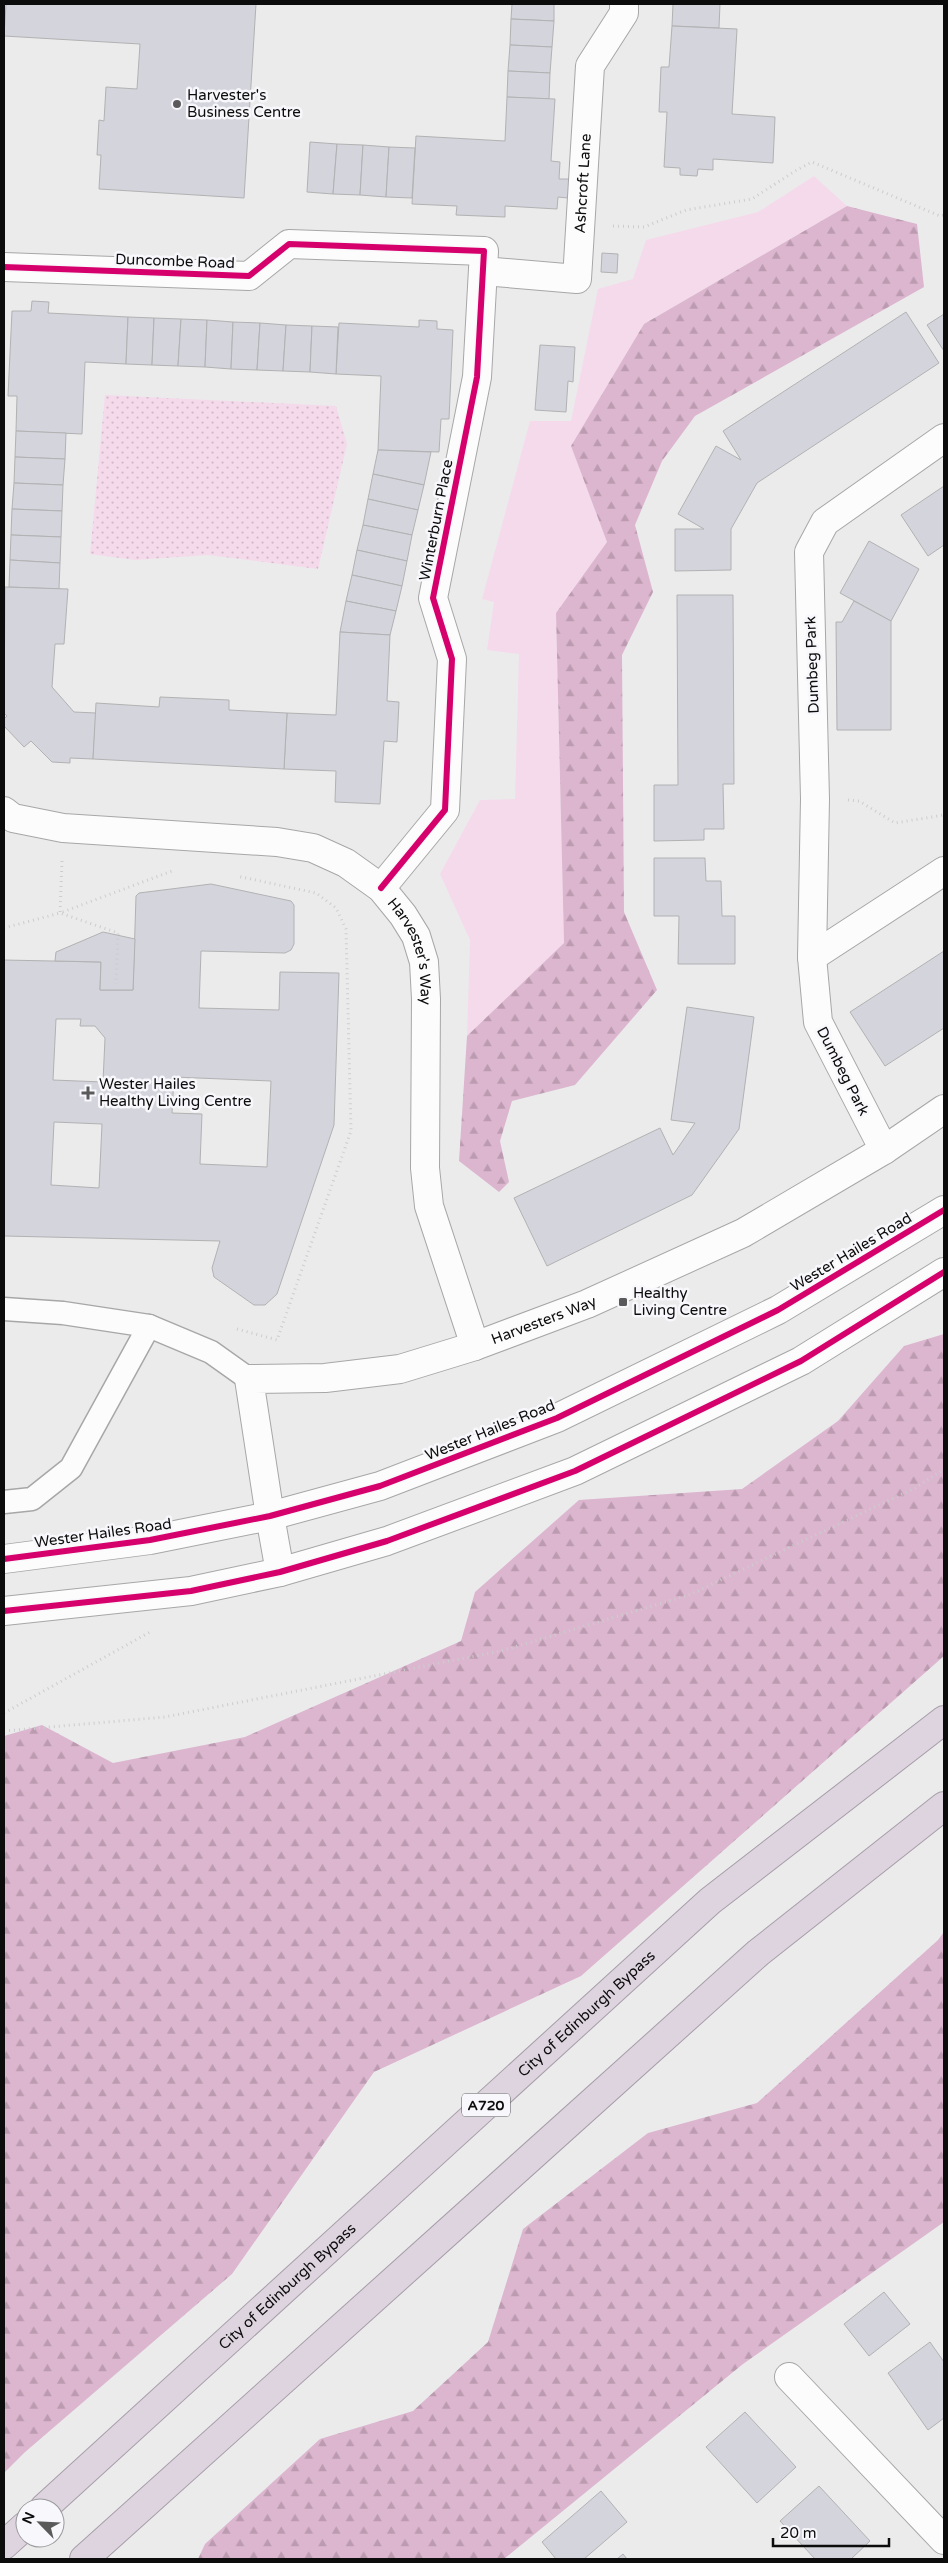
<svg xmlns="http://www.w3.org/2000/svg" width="948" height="2563" viewBox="0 0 948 2563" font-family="'Varela Round',sans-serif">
  <defs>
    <pattern id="forest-firs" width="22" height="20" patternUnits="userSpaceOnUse" patternTransform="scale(1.25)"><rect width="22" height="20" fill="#dcb6cf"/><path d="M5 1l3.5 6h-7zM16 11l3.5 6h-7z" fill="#bc9bb1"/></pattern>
    <pattern id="garden-dots" width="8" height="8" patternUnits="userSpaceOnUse" patternTransform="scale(1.25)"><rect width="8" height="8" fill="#f5daeb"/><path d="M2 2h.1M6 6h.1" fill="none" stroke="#d1bac8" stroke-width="1.8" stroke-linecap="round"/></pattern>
  </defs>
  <rect width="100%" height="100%" fill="#ebebec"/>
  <path fill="#f5daeb" d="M814 176 847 206 644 324 571 446 607 542 556 613 564 943 467 1036 470 940 440 874 480 800 515 799 519 654 487 650 494 602 482 599 530 421H571L598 289 633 279 646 240 758 212Z"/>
  <g fill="url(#forest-firs)">
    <path d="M847 206 917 224 924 287 695 416 662 461 635 525 653 592 622 655 624 912 657 990 575 1085 512 1101 500 1141 509 1182 499 1192 459 1161 467 1036 564 943 556 613 607 542 571 446 644 324Z"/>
    <path d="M944 1334V1656L581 1976 374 2072 232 2274 24 2453 4 2473V1736L42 1725 113 1763 245 1737 461 1641 475 1592 579 1500 742 1489 838 1421 904 1346Z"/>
    <path d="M944 1932V2222L743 2364 504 2559H198L205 2544 320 2439 413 2411 488 2342 523 2229 648 2133 757 2103 938 1940Z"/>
  </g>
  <path fill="url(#garden-dots)" d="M105 395 336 406 347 444 318 569 208 555 135 560 90 554Z"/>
  <g fill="#d3d4dc" stroke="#b2b2b3" fill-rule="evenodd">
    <path d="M6 4H256L244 198 99 189 101 155H97L99 120 104 121 106 87 137 89 140 44 4 36Z"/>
    <path d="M512 4H554V21L511 19Z"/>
    <path d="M673 4H720L719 28 672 26Z"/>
    <path d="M511 19 554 21 552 47 510 45Z"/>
    <path d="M672 26 737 29 732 114 775 117 773 163 713 159V170L698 169 697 176 680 175V168L664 167 667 112H659L661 67H669Z"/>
    <path d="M510 45 552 47 550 73 508 71Z"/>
    <path d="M508 71 550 73 549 99 507 97Z"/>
    <path d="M507 97 555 99 551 161 560 162 559 179H570L568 198 558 197 557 209 505 206V217L456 215 457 206 412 204 416 136 505 141Z"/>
    <path d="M310 142 337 144 333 194 307 192Z"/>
    <path d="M337 144 363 145 360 195 333 194Z"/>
    <path d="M363 145 389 147 386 197 360 195Z"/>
    <path d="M389 147 415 148 412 198 386 197Z"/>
    <path d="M602 253 618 254 617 273 601 272Z"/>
    <path d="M32 301 49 302 48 313 128 317 126 364 85 362 82 434 16 431 17 396H8L12 311H31Z"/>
    <path d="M906 312 939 363 757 483 731 529V570L675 571V529H704L678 514 716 446 741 460 723 431Z"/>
    <path d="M944 314V351L927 325Z"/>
    <path d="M128 317 154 318 152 365 126 364Z"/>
    <path d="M154 318 181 319 178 366 152 365Z"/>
    <path d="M181 319 207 320 205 367 178 366Z"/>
    <path d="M207 320 233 322 231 369 205 367Z"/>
    <path d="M419 320 437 321V329L453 330 449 419H441L439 452 378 450 381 376 336 374 339 323 419 327Z"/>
    <path d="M233 322 260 323 257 370 231 369Z"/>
    <path d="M260 323 286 325 283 371 257 370Z"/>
    <path d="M286 325 312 326 310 372 283 371Z"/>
    <path d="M312 326 338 327 336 374 310 372Z"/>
    <path d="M540 345 575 347 573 382 568 381 566 412 535 410Z"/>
    <path d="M16 431 66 433 65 459 15 457Z"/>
    <path d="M378 450 431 452 424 485 373 474Z"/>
    <path d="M15 457 65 459 63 485 14 483Z"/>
    <path d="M373 474 424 485 418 510 368 499Z"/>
    <path d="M14 483 63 485 62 511 12 509Z"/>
    <path d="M944 486V545L928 556 901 515Z"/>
    <path d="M368 499 418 510 412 535 363 525Z"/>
    <path d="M12 509 62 511 61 537 11 535Z"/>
    <path d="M363 525 412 535 407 561 357 550Z"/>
    <path d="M11 535 61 537 60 563 10 560Z"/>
    <path d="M869 541 919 569 891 621 840 593Z"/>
    <path d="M357 550 407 561 402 586 352 575Z"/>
    <path d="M10 560 60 563 59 589 9 587Z"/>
    <path d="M352 575 402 586 396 611 346 601Z"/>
    <path d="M5 587 68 589 64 644H55L52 687 74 712 96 713 93 759 70 758V763L52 762 31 741 24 747 4 726V719L7 716 4 713Z"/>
    <path d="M677 595H733L734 784H723L724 829H704V840L654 841V785H678Z"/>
    <path d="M346 601 396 611 390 635 340 632Z"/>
    <path d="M854 601 891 621V730H837L836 622H842Z"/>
    <path d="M340 632 390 635 387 701 399 702 397 742 384 741 380 804 335 802 336 771 284 769 287 713 336 715Z"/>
    <path d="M160 697 229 700V710L287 713 284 769 93 759 96 703 159 707Z"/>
    <path d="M654 858H705L706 881H721L722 916H735V964H678L679 916H654Z"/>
    <path d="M211 884 291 901 294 905V944L291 950 285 953 201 951 199 1008 279 1010 280 972 339 973 334 1125 277 1294 265 1305H254L214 1277 212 1268 220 1241 4 1236V960L101 962 100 990H133L136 896 139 893ZM56 1019H81L80 1026H95L105 1038 103 1082 53 1080ZM174 1077 271 1081 267 1167 200 1164 202 1114 172 1113ZM54 1122 102 1124 99 1188 51 1185Z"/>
    <path d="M103 932 135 939 133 990H100L101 962 55 961 56 952Z"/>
    <path d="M944 951V1028L885 1066 850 1012Z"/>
    <path d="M687 1007 754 1017 739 1129 692 1195 547 1266 514 1198 660 1128 673 1155 695 1123 671 1120Z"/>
    <path d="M884 2292 910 2324 869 2356 844 2324Z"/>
    <path d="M930 2342 944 2362V2418L928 2430 888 2373Z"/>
    <path d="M745 2412 796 2467 757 2503 706 2447Z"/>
    <path d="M819 2486 870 2541 851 2559H815L780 2521Z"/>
    <path d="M601 2491 627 2522 584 2559H556L542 2542Z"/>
    <path d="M623 2554 627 2559H617Z"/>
  </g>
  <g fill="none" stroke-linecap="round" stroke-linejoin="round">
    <defs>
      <g id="lane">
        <path d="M4 1309 63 1313 149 1326 211 1352 249 1379"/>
        <path d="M4 1502 32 1499 71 1468 149 1326"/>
      </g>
      <g id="street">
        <path d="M4 267 249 276 289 244 484 251 477 377 433 598 452 659 445 810 381 888"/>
        <path id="s1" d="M483 271 577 279 590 66 624 13V4"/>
        <path id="s2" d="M4 811 13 818 63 828 277 842 313 848 346 863 381 888 403 915 416 936 424 962 426 999 425 1168 429 1206 475 1346"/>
        <path d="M812 957 944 871"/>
        <path d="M884 1150 818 1022 812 957 815 799 809 552 825 522 944 438"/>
        <path id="s3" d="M270 1516 249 1379 325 1378 400 1369 475 1346 587 1304 743 1233 884 1150 944 1109"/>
        <path d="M789 2377 944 2540"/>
      </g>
      <g id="secondary">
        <path d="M270 1516 280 1572"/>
        <path d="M4 1559 150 1540 270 1516 380 1486 557 1418 778 1310 944 1210"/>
        <path d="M4 1611 191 1591 280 1572 387 1541 575 1471 801 1361 944 1272"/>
      </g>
      <g id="highway">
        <path id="s4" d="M44 2508 710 1901 944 1720"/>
        <path d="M4 2545 25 2526"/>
        <path d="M84 2559 758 1953 944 1806"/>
      </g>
    </defs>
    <use href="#lane" stroke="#a7a7a8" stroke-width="25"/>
    <use href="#street" stroke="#a7a7a8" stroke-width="30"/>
    <use href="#secondary" stroke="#a7a7a8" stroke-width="30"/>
    <use href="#highway" stroke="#a79da9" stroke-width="30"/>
    <g stroke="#cdcdce" stroke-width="3" stroke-dasharray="1 4" stroke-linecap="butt">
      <path d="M613 226 644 227 686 210 752 199 795 171 812 162 940 216 944 215"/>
      <path d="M848 800 859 801 895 823 944 815"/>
      <path d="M62 861 60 913 172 871"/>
      <path d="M4 928 60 913 118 933 116 984"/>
      <path d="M237 1329 277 1340 351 1131 346 929 336 908 316 893 237 876"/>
      <path d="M4 1713 150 1632"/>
      <path d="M4 1731 165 1717 501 1651 689 1595 915 1488 944 1469"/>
    </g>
    <use href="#lane" stroke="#fcfcfc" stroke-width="22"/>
    <use href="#street" stroke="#fcfcfc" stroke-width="28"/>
    <use href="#secondary" stroke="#fcfcfc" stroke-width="28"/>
    <use href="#highway" stroke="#ddd4df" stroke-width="28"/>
    <defs>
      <g id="cycleway">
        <path d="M4 267 249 276 289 244 484 251 477 377 433 598 452 659 445 810 381 888"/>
        <path d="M4 1559 150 1540 270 1516 380 1486 557 1418 778 1310 944 1210"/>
        <path d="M4 1611 191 1591 280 1572 387 1541 575 1471 801 1361 944 1272"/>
      </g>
    </defs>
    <use href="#cycleway" stroke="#f8f7fb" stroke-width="9"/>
    <use href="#cycleway" stroke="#d6006c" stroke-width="6"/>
  </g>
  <g fill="#5b5a5b" stroke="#f8f7fb" stroke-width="2">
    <circle cx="177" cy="104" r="5"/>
    <path d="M85.5 1085.5h5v5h5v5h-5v5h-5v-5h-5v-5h5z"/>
    <rect x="618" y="1297" width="10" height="10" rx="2.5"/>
  </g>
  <g text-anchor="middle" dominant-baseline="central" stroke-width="5" stroke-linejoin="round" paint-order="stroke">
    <rect fill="#f8f7fb" stroke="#545254" stroke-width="1" x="462" y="2093.5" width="48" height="23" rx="4"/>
    <g font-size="14" font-weight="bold" fill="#0d0c0d">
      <text x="486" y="2105">A720</text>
    </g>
    <g font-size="15" fill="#0d0c0d" stroke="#f8f7fb" text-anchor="start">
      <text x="187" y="95">Harvester's<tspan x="187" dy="17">Business Centre</tspan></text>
      <text x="99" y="1084">Wester Hailes<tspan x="99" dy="17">Healthy Living Centre</tspan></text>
      <text x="633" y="1293">Healthy<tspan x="633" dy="17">Living Centre</tspan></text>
    </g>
    <g font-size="15" fill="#0d0c0d" stroke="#f8f7fb">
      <text stroke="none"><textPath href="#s1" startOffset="190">Ashcroft Lane</textPath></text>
      <text transform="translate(175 261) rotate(2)">Duncombe Road</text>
      <text transform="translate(436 520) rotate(-79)">Winterburn Place</text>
      <text transform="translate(812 665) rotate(-92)">Dumbeg Park</text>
      <text stroke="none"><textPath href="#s2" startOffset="465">Harvester's Way</textPath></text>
      <text transform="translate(843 1071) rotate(63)">Dumbeg Park</text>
      <text transform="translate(851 1252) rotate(-31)">Wester Hailes Road</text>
      <text stroke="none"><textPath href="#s3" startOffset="442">Harvesters Way</textPath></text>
      <text transform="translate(490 1430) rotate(-22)">Wester Hailes Road</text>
      <text transform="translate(103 1533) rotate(-8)">Wester Hailes Road</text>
      <text stroke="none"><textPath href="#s4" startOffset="734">City of Edinburgh Bypass</textPath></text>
      <text stroke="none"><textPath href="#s4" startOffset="329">City of Edinburgh Bypass</textPath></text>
    </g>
  </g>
  <rect width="948" height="2563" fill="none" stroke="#0d0c0d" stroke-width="10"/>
  <g transform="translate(40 2523) rotate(294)"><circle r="24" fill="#f8f7fb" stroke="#9a999c"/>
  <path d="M0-4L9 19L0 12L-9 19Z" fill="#5b5a5b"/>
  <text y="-8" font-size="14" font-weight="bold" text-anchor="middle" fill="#0d0c0d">N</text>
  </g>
  <path d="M773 2538v8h116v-8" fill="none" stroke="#0d0c0d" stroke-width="2.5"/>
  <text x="780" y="2538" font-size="15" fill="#0d0c0d" stroke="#f8f7fb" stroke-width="4" paint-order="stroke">20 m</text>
</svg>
